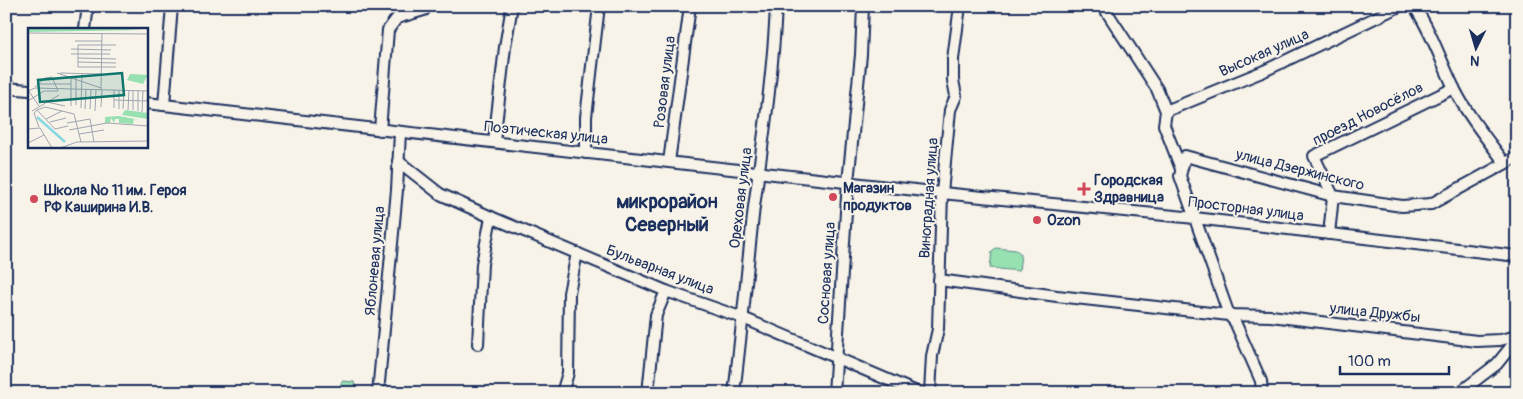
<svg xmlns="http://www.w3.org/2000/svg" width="1523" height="399" viewBox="0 0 1523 399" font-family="Pangolin,sans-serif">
  <rect width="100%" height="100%" fill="#f7f3e8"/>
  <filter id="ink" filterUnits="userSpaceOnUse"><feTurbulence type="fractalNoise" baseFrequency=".02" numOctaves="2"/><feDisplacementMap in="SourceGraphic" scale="10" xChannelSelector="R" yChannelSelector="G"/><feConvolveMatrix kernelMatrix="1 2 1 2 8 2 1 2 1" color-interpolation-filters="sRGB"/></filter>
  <g filter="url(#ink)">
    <g fill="#97e0b0" stroke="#598887">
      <path d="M996 248 1016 250 1021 254 1019 271 990 268 992 251Z"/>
      <path d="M342 381 354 382 357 393H337Z"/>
    </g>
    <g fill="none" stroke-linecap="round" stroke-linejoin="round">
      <defs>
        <g id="minor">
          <path d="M1103 6 1157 89 1166 111 1164 125 1181 169"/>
          <path d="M1414 6C1432 32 1441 62 1455 90 1468 116 1487 139 1505 163"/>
          <path d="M85 29 88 6"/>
          <path d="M6 88 29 90"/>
          <path d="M146 103 942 193 1195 218 1517 256"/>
          <path d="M164 105 172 6"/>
          <path d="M1166 111 1264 71 1400 6"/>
          <path d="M380 130 388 30 397 18 424 10V6"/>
          <path d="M494 142 505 47 512 6"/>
          <path d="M586 153V117L599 6"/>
          <path d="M398 161 440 194 491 217 666 291 743 318 919 393"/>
          <path d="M669 162 690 6"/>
          <path d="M1329 234 1333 196 1314 156 1454 88"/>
          <path d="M939 280 1057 296 1229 315 1271 316 1477 341 1500 340 1517 336"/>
          <path d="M478 344 482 264 491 217"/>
          <path d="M378 393 397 190 400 132"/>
          <path d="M562 393 568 373 569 293 577 253"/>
          <path d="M648 393 656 315 666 291"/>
          <path d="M734 393C742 331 747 269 754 207 763 140 773 74 776 6"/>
          <path d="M834 393 848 182 861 55 863 6"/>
          <path d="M930 393 932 356 938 329 942 193 950 110 956 96 953 80V59L960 6"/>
          <path d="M1262 393 1261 381 1235 322 1229 315 1180 176 1185 156 1333 196 1402 206 1431 204 1517 157"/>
          <path d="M1459 393 1497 364 1517 339"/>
        </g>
      </defs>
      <use href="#minor" stroke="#1b2f5e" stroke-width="14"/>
      <use href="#minor" stroke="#f7f3e8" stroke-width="10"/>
    </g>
  </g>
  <g fill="#d1495b" stroke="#f7f3e8" stroke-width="2">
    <path d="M1081.5 181.5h5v5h5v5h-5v5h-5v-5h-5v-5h5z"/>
    <circle cx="833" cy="197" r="5"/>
    <circle cx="34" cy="199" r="5"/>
    <circle cx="1037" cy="220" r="5"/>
  </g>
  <g text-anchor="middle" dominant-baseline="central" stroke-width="4" stroke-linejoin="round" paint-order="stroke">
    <g font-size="15" fill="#1b2f5e" stroke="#f7f3e8">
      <text transform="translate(1264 53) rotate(-24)">Высокая улица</text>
      <text transform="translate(665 82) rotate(-83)">Розовая улица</text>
      <text transform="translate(1368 114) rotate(-27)">проезд Новосёлов</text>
      <text transform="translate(546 133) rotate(6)">Поэтическая улица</text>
      <text transform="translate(1300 170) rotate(14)">улица Дзержинского</text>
      <text transform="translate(741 198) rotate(-83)">Ореховая улица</text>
      <text transform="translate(929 198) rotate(-86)">Виноградная улица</text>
      <text transform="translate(1246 209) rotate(7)">Просторная улица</text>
      <text transform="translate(375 261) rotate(-85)">Яблоневая улица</text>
      <text transform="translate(660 270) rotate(21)">Бульварная улица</text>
      <text transform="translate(827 273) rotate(-86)">Сосновая улица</text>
      <text transform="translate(1375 313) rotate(6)">улица Дружбы</text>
    </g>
    <g font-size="15" font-weight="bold" fill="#1b2f5e" stroke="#f7f3e8" text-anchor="start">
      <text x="1094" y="180">Городская<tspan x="1094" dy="17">Здравница</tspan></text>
      <text x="843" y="188">Магазин<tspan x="843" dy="17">продуктов</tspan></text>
      <text x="44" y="190">Школа № 11 им. Героя<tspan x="44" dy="17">РФ Каширина И.В.</tspan></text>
      <text x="1047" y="220">Ozon</text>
    </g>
    <g font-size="20" font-weight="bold" fill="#1b2f5e" stroke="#f7f3e8">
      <text x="667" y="201">микрорайон<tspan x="667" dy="23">Северный</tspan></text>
    </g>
  </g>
  <g transform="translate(28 28)">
    <rect width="120" height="120" fill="#f7f3e8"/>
    <path d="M0 0H81L114 2 0 4ZM102 46 120 47V59L119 48 115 56 99 52ZM97 82 120 85V91L94 87ZM91 88 113 92 106 91 105 96 91 95V91H87L86 95 83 90 82 95H77V89Z" fill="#97e0b0"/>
    <path fill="none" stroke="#88d8e4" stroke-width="2.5" d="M9 89 37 114"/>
    <path fill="none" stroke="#9fa5b1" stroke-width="1" d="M0 5 120 6M47 13H74M88 17H50V39H88M43 21 83 22M43 26H82M50 30 88 31M50 34 88 35M29 45 73 60M32 45 73 46M48 50V77M11 56H43M0 62 11 78M73 62 74 5M0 63 7 60 120 63M86 72 119 73 120 66M0 73 16 63H30L24 49 17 50 7 59M19 74 37 78M43 78V49M73 79 74 62M53 80 54 45M86 80V62M57 81 58 61M62 81 63 61M91 81V62M95 81 96 62M9 82 27 101 40 98M100 82 101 62M105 82V63M4 83 31 67M67 83 68 62M110 83V63M114 84 115 63M18 91 34 83 46 86 53 114M22 94 38 90M39 95 62 91 66 114M11 99 6 85 9 82 17 79 34 83M0 101 12 100 24 120M41 102 79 95 120 98M51 106 76 102M0 115 16 107M32 120 49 114 120 113"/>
    <path fill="#0f766e" fill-opacity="0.15" stroke="#0f766e" stroke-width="2.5" d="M94 45 96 67 12 74 10 52Z"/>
    <rect width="120" height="120" fill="none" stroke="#1b2f5e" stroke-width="2.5"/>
  </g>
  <rect width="1523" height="399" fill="none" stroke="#f7f3e8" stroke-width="25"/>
  <rect x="12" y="12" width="1498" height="374" fill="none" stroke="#1b2f5e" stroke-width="2" filter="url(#ink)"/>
  <g transform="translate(1476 48) rotate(185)" stroke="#f7f3e8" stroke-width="4" paint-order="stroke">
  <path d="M0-4L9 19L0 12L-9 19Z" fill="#1b2f5e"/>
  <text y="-8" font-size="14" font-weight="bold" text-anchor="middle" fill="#1b2f5e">N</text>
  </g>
  <path d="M1340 366v8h109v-8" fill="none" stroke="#1b2f5e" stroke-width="2.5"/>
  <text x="1348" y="366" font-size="15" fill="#1b2f5e" stroke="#f7f3e8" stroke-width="4" paint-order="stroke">100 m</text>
</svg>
